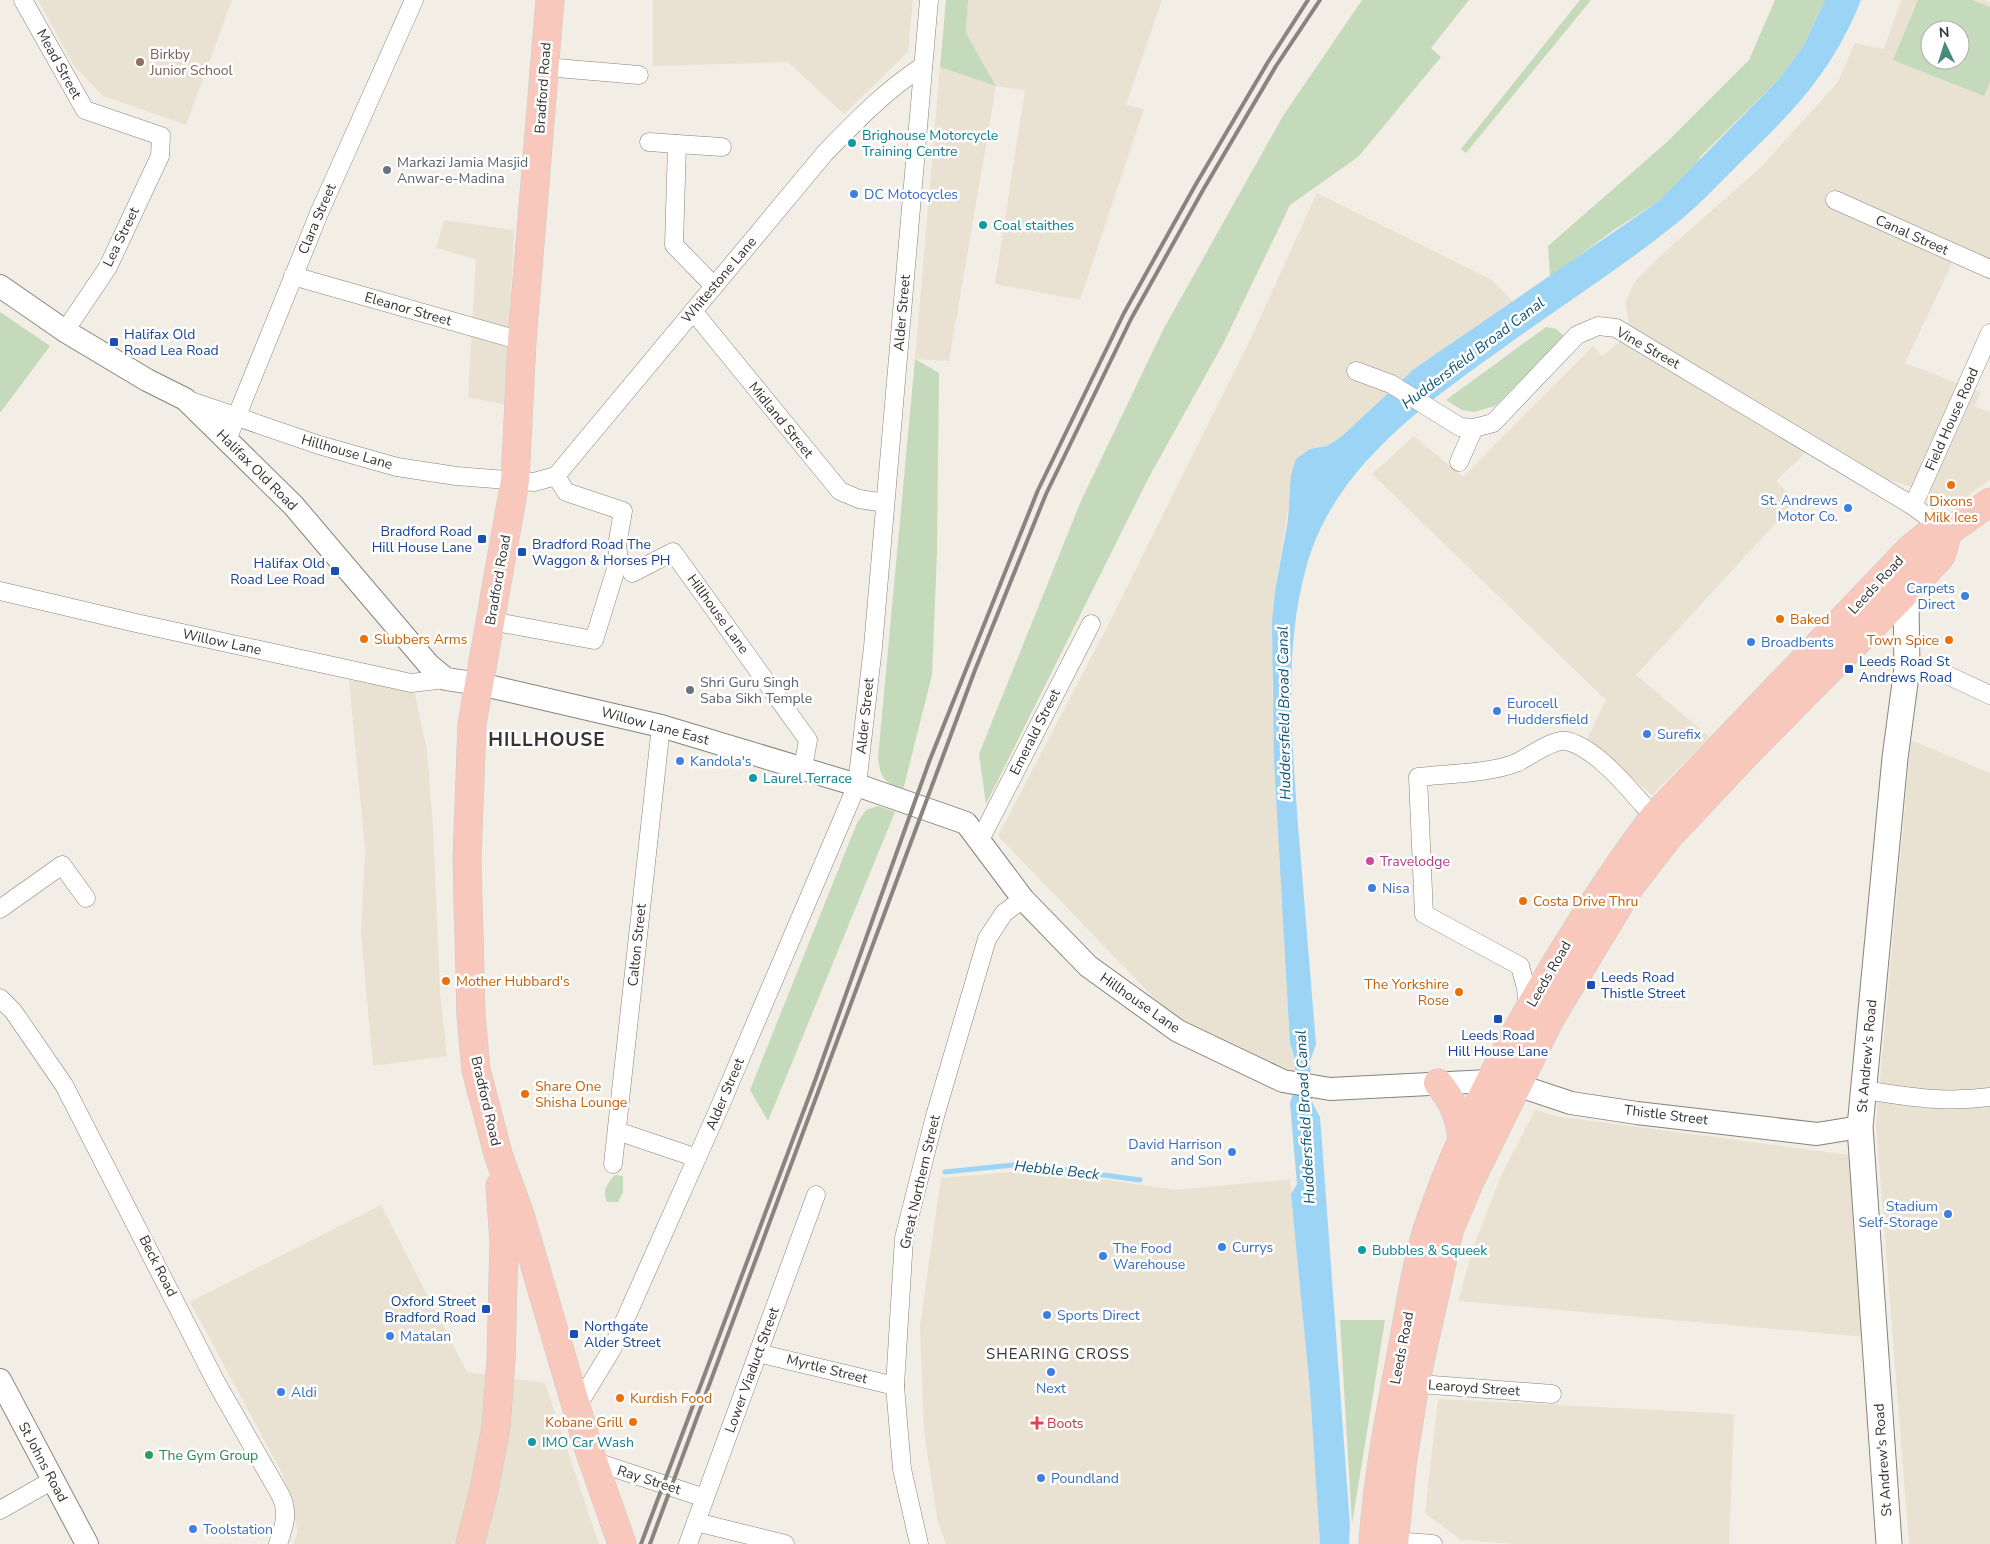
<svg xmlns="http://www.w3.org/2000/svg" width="1990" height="1544" viewBox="0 0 1990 1544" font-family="'Nunito Sans',sans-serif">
  <rect width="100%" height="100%" fill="#f2ede5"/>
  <g fill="#e9e2d3" fill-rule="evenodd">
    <path d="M38 0H232L186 125 103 96 74 66Z"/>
    <path d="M653 0H913L908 52 844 114 788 62 653 66Z"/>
    <path d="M968 0H1162L1126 105 1144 109 1080 300 995 284 1025 90 996 86 949 361 915 359 940 67 996 85 966 33Z"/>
    <path d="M1901 0H1985L1990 2V259L1956 246 1950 268 1905 363 1981 392 1974 406 1990 412V480L1959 502 1887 479 1820 439 1776 481 1796 501 1636 675 1710 737 1652 795 1587 739 1606 700 1372 474 1414 436 1463 477 1593 346 1602 356 1622 340 1629 321 1625 303 1635 281 1668 249 1760 168 1838 82 1855 43 1884 49ZM1930 30H1960V60H1930Z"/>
    <path d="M1317 193 1492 280 1514 303 1414 369 1341 437 1327 446 1310 449 1290 498 1275 591 1272 686 1290 1043 1298 1080 1184 1029 998 836 1109 623 1250 340Z"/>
    <path d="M444 220 514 230 506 405 468 397 476 259 436 248Z"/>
    <path d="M349 680 414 690 427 750 433 827 440 993 447 1056 373 1066 361 933 365 849Z"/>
    <path d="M1911 740 1990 773V1544H1909L1876 1124Z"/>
    <path d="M1535 1110 1561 1117 1850 1155 1865 1337 1458 1301 1474 1246 1500 1178Z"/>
    <path d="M1037 1170 1177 1190 1290 1179 1310 1390 1320 1544H946L937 1518 924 1431 920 1326 941 1178Z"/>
    <path d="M381 1205 467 1372 545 1383 599 1544H293L298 1532 282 1473 190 1302Z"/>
    <path d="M1438 1399 1734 1414 1729 1544H1517L1461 1540 1425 1513Z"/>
  </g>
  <g fill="#c5daba" fill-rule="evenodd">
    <path d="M946 0H968L966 33 996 86 940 67Z"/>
    <path d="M1362 0H1469L1431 48 1441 57 1358 157 1290 205 1223 344 1148 479 986 804 979 754 1081 501 1163 330 1283 116Z"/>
    <path d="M1580 0H1591L1466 153 1461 149Z"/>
    <path d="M1775 0H1825L1804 45 1779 79 1701 156 1694 167 1659 201 1615 229 1550 277 1548 246 1667 142 1749 60Z"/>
    <path d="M1918 0H1972L1990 7V82L1984 96 1893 60ZM1930 30H1960V60H1930Z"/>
    <path d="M0 312 50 346 0 413Z"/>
    <path d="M1546 327 1556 329 1564 336 1495 406 1474 412 1462 410 1446 400Z"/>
    <path d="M915 359 939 373 937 553 932 675 903 790C884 781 881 780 878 758Z"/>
    <path d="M878 806 895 812 768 1121 750 1090 857 823 866 810Z"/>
    <path d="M615 1175 623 1176V1192L618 1202H607C602 1190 607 1184 615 1175Z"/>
    <path d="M1340 1320H1385L1352 1524Z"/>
  </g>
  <path fill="#9bd4f5" d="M1825 0H1861C1835 66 1798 107 1748 155 1723 179 1700 205 1673 226 1621 268 1564 304 1510 343 1429 401 1333 466 1306 568 1283 652 1292 739 1298 825 1304 898 1310 971 1316 1044L1310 1061 1312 1102 1320 1117 1322 1143 1350 1526 1349 1544H1320L1310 1390 1291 1194 1297 1184 1290 1103C1297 1085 1297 1061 1290 1043L1274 760 1272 623 1275 591 1288 520 1291 475 1296 459 1310 449 1327 446 1341 437 1414 369 1659 201 1779 79 1804 45Z"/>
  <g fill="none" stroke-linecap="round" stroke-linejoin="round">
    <path stroke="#9bd4f5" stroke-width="5" d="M945 1172 1023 1164 1140 1180"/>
    <defs>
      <g id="minor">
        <path d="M23 0 85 110 161 136 160 156 108 267 65 331"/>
        <path d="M545 67 639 75"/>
        <path d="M649 142 677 144 674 245 714 286"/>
        <path d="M677 144 722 147"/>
        <path d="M1835 200 1990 269"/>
        <path d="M293 276 522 341"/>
        <path d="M693 311 840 491 859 499 885 503"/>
        <path d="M1356 371 1391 384 1460 427 1474 428 1493 423 1577 335 1598 326 1616 328 1913 506 1948 532"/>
        <path d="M188 400 319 445 397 467 456 476 534 482 556 476 825 153C856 121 886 90 923 66"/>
        <path d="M227 440 320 211 414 0"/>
        <path d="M1459 462 1474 428"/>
        <path d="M1913 506 1990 333"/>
        <path d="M632 573 673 552 808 740 803 768"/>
        <path d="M0 591 136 623 411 683 446 679"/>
        <path d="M491 621 594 640 619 559 617 546 623 511 566 492 556 476"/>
        <path d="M1907 668 1945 674 1990 695"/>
        <path d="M980 840 1091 624"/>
        <path d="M0 909 62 865 86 898"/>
        <path d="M1520 966 1424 914 1418 777C1445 774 1491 773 1516 763 1529 757 1553 738 1567 741 1601 750 1637 799 1660 824"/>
        <path d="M1520 966 1526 988 1528 1010"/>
        <path d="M0 998 13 1011 64 1085 217 1384 281 1496C289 1513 284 1527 278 1544"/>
        <path d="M1864 1090C1908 1097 1945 1103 1990 1097"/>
        <path d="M617 1131 697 1158"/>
        <path d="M613 1164 661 726"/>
        <path d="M758 1353 895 1386"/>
        <path d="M1406 1383 1552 1394"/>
        <path d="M575 1399 584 1395 612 1349 720 1106 857 785 873 647 929 0"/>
        <path d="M593 1461 705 1498"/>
        <path d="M0 1510 53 1480"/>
        <path d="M696 1522 785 1544"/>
        <path d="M1394 1541 1433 1544"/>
        <path d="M688 1544 816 1195"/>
        <path d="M919 1544 902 1469 895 1386 904 1238 935 1116 987 939 1004 913 1023 899"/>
      </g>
      <g id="tertiary">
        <path d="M0 286 65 331 147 380 185 399 293 505 429 665 446 679 480 684 661 726 857 785 966 823 1023 899 1088 966 1178 1031 1283 1081 1330 1089 1489 1081 1517 1085 1571 1103 1637 1113 1817 1134 1860 1127"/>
        <path d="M0 1380 87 1544"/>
      </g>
      <path id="secondary" d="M1889 1544 1860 1127 1895 758 1907 668 1906 603 1903 594 1891 584"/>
      <g id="primary">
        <path d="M550 0 522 341 515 481 472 724 467 859 471 1015 476 1070 499 1157 520 1215 588 1447 622 1544"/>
        <path d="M1438 1083C1453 1101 1460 1117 1462 1140"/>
        <path d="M470 1544 484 1490 496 1427 501 1360 504 1241 500 1186"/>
        <path d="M1373 1544C1377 1480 1389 1418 1401 1355 1409 1313 1415 1268 1428 1227 1454 1148 1491 1075 1532 1004 1570 938 1608 878 1654 817L1909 550 1926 536 1948 532 1990 502"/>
        <path d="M1394 1544 1402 1465 1415 1384 1449 1231 1470 1181 1550 1019 1629 888 1670 835 1748 752 1928 570 1941 556 1948 532"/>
      </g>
    </defs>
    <use href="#minor" stroke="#86837b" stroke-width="19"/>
    <use href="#tertiary" stroke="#86837b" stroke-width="24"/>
    <use href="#secondary" stroke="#86837b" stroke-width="27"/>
    <use href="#primary" stroke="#cacac9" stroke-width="29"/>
    <use href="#minor" stroke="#fff" stroke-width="18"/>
    <use href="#tertiary" stroke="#fff" stroke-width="22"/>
    <use href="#secondary" stroke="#fff" stroke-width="25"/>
    <use href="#primary" stroke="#f9c8bc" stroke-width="28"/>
    <g stroke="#888580" stroke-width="4">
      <path d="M641 1544 816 1078 929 762 1038 490 1124 313 1196 184 1268 62 1308 0"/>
      <path d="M650 1544 975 670 1046 494 1131 319 1203 190 1276 66 1320 0"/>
    </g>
  </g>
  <circle fill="#8d6e63" stroke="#fff" stroke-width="2" cx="140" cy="62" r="5"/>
  <g fill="#0f9aa8" stroke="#fff" stroke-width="2">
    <circle cx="852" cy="143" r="5"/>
    <circle cx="983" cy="225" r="5"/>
    <circle cx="753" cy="778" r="5"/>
    <circle cx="1362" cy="1250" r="5"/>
    <circle cx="532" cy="1442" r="5"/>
  </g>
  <g fill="#6b7280" stroke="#fff" stroke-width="2">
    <circle cx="387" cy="170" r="5"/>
    <circle cx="690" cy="690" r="5"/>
  </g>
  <g fill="#3f7fe0" stroke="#fff" stroke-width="2">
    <circle cx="854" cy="194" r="5"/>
    <circle cx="1848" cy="508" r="5"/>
    <circle cx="1965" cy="596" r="5"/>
    <circle cx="1751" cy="642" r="5"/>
    <circle cx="1497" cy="711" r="5"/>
    <circle cx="1647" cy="734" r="5"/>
    <circle cx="680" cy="761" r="5"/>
    <circle cx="1372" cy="888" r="5"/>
    <circle cx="1232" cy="1152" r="5"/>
    <circle cx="1948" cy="1214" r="5"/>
    <circle cx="1222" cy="1247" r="5"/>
    <circle cx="1103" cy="1256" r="5"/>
    <circle cx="1047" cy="1315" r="5"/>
    <circle cx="390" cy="1336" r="5"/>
    <circle cx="1051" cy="1372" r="5"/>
    <circle cx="281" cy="1392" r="5"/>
    <circle cx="1041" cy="1478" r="5"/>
    <circle cx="193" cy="1529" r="5"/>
  </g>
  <g fill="#1a4fb4" stroke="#fff" stroke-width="2">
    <rect x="109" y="337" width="10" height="10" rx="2.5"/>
    <rect x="477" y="534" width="10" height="10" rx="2.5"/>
    <rect x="517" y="547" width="10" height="10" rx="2.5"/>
    <rect x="330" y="566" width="10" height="10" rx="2.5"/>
    <rect x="1844" y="664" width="10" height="10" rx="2.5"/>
    <rect x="1586" y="980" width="10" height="10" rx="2.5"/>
    <rect x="1493" y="1014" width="10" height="10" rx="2.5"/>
    <rect x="481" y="1304" width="10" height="10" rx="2.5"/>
    <rect x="569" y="1329" width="10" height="10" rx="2.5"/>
  </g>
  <g fill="#e8710a" stroke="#fff" stroke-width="2">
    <circle cx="1951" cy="485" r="5"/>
    <circle cx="1780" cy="619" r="5"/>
    <circle cx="364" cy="639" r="5"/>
    <circle cx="1949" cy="640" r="5"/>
    <circle cx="1523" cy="901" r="5"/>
    <circle cx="446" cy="981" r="5"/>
    <circle cx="1459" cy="992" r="5"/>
    <circle cx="525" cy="1094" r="5"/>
    <circle cx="620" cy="1398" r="5"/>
    <circle cx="633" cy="1422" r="5"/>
  </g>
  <circle fill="#d1479c" stroke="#fff" stroke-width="2" cx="1370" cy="861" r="5"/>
  <path fill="#e0444e" stroke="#fff" stroke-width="2" d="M1034.5 1415.5h5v5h5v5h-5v5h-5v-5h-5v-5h5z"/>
  <circle fill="#2e9e5b" stroke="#fff" stroke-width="2" cx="149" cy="1455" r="5"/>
  <g text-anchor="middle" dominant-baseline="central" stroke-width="5" stroke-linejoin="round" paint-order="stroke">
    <g font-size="14" fill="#785e54" stroke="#fff" text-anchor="start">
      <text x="150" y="54">Birkby<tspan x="150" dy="16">Junior School</tspan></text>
    </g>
    <g font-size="14" fill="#353431" stroke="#fff">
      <text transform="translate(59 64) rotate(61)">Mead Street</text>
      <text transform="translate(543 88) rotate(-86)">Bradford Road</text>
      <text transform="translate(317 219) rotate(-67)">Clara Street</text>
      <text transform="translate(1912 235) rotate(24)">Canal Street</text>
      <text transform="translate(121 237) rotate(-64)">Lea Street</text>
      <text transform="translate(719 280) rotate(-50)">Whitestone Lane</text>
      <text transform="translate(408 309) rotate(16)">Eleanor Street</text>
      <text transform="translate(902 313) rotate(-85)">Alder Street</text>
      <text transform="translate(1648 348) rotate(29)">Vine Street</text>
      <text transform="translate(1952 419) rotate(-66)">Field House Road</text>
      <text transform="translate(781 420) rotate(51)">Midland Street</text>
      <text transform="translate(347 452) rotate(16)">Hillhouse Lane</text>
      <text transform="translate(257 470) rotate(45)">Halifax Old Road</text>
      <text transform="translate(498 580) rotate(-80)">Bradford Road</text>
      <text transform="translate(1876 585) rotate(-47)">Leeds Road</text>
      <text transform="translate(718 614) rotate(54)">Hillhouse Lane</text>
      <text transform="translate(222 642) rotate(12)">Willow Lane</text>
      <text transform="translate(865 716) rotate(-84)">Alder Street</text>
      <text transform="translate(655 726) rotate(15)">Willow Lane East</text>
      <text transform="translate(1035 732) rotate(-63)">Emerald Street</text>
      <text transform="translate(637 945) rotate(-84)">Calton Street</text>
      <text transform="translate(1549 974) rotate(-60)">Leeds Road</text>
      <text transform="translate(1140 1003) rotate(35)">Hillhouse Lane</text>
      <text transform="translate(1867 1056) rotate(-85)">St Andrew's Road</text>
      <text transform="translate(725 1094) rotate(-67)">Alder Street</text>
      <text transform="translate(486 1101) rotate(77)">Bradford Road</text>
      <text transform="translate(1666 1115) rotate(7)">Thistle Street</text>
      <text transform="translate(920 1182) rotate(-77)">Great Northern Street</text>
      <text transform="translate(158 1266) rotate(63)">Beck Road</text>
      <text transform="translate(1402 1348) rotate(-79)">Leeds Road</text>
      <text transform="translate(827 1369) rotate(14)">Myrtle Street</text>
      <text transform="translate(752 1370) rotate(-70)">Lower Viaduct Street</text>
      <text transform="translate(1474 1388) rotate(4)">Learoyd Street</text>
      <text transform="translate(1883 1460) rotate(-94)">St Andrew's Road</text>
      <text transform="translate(43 1462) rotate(62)">St Johns Road</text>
      <text transform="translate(649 1480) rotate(18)">Ray Street</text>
    </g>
    <g font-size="14" fill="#0d838f" stroke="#fff" text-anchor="start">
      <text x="862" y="135">Brighouse Motorcycle<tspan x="862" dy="16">Training Centre</tspan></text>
      <text x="993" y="225">Coal staithes</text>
      <text x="763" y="778">Laurel Terrace</text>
      <text x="1372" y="1250">Bubbles &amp; Squeek</text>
      <text x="542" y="1442">IMO Car Wash</text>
    </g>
    <g font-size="14" fill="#5b616d" stroke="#fff" text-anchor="start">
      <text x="397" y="162">Markazi Jamia Masjid<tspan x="397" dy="16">Anwar-e-Madina</tspan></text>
      <text x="700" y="682">Shri Guru Singh<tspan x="700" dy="16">Saba Sikh Temple</tspan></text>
    </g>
    <g font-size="14" fill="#366cbe" stroke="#fff" text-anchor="start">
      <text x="864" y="194">DC Motocycles</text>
      <text x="1838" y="500" text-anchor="end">St. Andrews<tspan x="1838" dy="16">Motor Co.</tspan></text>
      <text x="1955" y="588" text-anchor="end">Carpets<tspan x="1955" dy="16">Direct</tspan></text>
      <text x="1761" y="642">Broadbents</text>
      <text x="1507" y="703">Eurocell<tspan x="1507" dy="16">Huddersfield</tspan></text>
      <text x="1657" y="734">Surefix</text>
      <text x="690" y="761">Kandola's</text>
      <text x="1382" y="888">Nisa</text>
      <text x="1222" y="1144" text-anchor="end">David Harrison<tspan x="1222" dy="16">and Son</tspan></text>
      <text x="1938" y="1206" text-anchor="end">Stadium<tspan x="1938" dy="16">Self-Storage</tspan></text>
      <text x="1232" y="1247">Currys</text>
      <text x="1113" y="1248">The Food<tspan x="1113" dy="16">Warehouse</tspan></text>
      <text x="1057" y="1315">Sports Direct</text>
      <text x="400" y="1336">Matalan</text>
      <text x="1051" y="1388" text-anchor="middle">Next</text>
      <text x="291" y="1392">Aldi</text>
      <text x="1051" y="1478">Poundland</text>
      <text x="203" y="1529">Toolstation</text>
    </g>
    <g font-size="14" fill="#164399" stroke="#fff" text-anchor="start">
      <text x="124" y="334">Halifax Old<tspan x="124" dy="16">Road Lea Road</tspan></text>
      <text x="472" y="531" text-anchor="end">Bradford Road<tspan x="472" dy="16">Hill House Lane</tspan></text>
      <text x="532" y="544">Bradford Road The<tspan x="532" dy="16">Waggon &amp; Horses PH</tspan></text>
      <text x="325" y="563" text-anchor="end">Halifax Old<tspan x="325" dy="16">Road Lee Road</tspan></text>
      <text x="1859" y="661">Leeds Road St<tspan x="1859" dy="16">Andrews Road</tspan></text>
      <text x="1601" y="977">Leeds Road<tspan x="1601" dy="16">Thistle Street</tspan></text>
      <text x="1498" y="1035" text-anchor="middle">Leeds Road<tspan x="1498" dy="16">Hill House Lane</tspan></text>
      <text x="476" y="1301" text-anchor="end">Oxford Street<tspan x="476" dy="16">Bradford Road</tspan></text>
      <text x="584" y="1326">Northgate<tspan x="584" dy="16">Alder Street</tspan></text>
    </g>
    <g font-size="14" fill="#c56008" stroke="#fff" text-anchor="start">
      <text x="1951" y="501" text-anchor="middle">Dixons<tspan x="1951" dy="16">Milk Ices</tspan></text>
      <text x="1790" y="619">Baked</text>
      <text x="374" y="639">Slubbers Arms</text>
      <text x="1939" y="640" text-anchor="end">Town Spice</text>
      <text x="1533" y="901">Costa Drive Thru</text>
      <text x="456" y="981">Mother Hubbard's</text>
      <text x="1449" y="984" text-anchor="end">The Yorkshire<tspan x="1449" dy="16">Rose</tspan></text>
      <text x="535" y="1086">Share One<tspan x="535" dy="16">Shisha Lounge</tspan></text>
      <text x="630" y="1398">Kurdish Food</text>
      <text x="623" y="1422" text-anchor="end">Kobane Grill</text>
    </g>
    <g font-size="14" fill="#b23c85" stroke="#fff" text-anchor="start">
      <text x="1380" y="861">Travelodge</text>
    </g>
    <g font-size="14" fill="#be3a42" stroke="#fff" text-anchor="start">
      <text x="1047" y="1423">Boots</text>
    </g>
    <g font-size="14" fill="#27864d" stroke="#fff" text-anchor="start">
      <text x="159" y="1455">The Gym Group</text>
    </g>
    <g font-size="15" font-style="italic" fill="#105676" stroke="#fff">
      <text transform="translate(1473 353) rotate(-37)">Huddersfield Broad Canal</text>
      <text transform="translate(1284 713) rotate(-91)">Huddersfield Broad Canal</text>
      <text transform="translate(1305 1117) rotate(-93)">Huddersfield Broad Canal</text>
      <text transform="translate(1057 1170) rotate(6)">Hebble Beck</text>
    </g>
    <g font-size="15" letter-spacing="1" fill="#353431" stroke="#fff">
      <text x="1058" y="1354">SHEARING CROSS</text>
    </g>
    <g font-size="19" font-weight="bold" letter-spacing="1" fill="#353431" stroke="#fff">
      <text x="547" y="740">HILLHOUSE</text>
    </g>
  </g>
  <g transform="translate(1945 45) rotate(356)"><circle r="24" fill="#ffffff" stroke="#aeaead"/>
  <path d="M0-4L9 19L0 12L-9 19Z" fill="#478b7f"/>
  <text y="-8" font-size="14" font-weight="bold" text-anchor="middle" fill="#353431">N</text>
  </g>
</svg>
